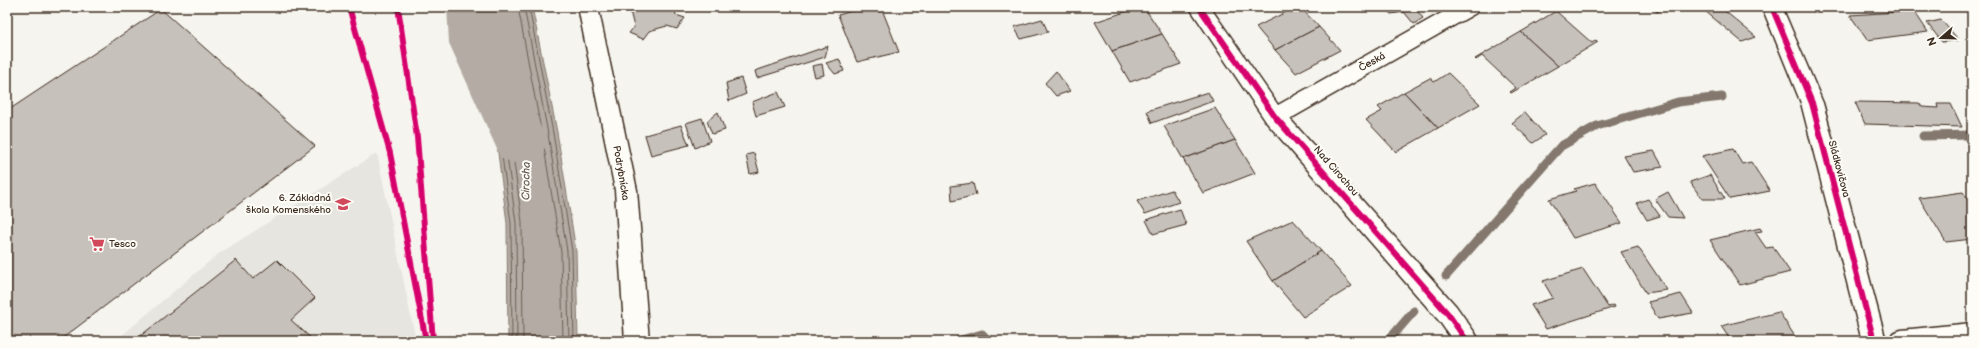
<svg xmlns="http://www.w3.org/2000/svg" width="1979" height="348" viewBox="0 0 1979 348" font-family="'Balsamiq Sans',sans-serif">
  <rect width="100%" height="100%" fill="#f5f4ee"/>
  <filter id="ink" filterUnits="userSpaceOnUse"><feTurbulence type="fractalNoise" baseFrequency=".025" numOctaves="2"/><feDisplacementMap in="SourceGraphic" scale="8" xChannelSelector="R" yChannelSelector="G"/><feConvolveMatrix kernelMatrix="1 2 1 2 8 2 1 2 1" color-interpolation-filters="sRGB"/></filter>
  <g filter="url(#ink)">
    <path fill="#e7e5df" d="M377 153 416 341H115L217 255Z"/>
    <path fill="#b4aca4" stroke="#84786e" d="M478 7H532L557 132 576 251 578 341H508L507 223 481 21Z"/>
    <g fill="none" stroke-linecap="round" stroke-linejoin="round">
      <g stroke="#6b5e54" stroke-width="1">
        <path d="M482 7 511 223 512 341"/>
        <path d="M487 7 516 223 517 341"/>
        <path d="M493 7 522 222 523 341"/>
        <path d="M518 7 542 135 561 252 563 341"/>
        <path d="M524 7 548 134 567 251 569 341"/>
        <path d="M529 7 553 133 572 251 574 341"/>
      </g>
      <g stroke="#84786e" stroke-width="9">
        <path d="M1923 136 1972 135"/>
        <path d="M1446 276 1561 146 1597 126 1678 102 1722 97"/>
        <path d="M958 341 982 334 989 341"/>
        <path d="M1388 341 1414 311"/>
      </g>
      <path fill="#b4aca4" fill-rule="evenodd" d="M447 7H497L501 43 548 142 539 158 520 165 501 158 449 43Z"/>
    </g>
    <g fill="#c7c1bb" stroke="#3b2a1e">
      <path d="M629 7H674L676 15 685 18 677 29 667 26 649 31 643 39 629 33 634 27Z"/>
      <path d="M865 7H881L899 52 857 62 838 15Z"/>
      <path d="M1140 7H1144L1162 34 1112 51 1095 22Z"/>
      <path d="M1296 7H1300L1319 27 1275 50 1256 27Z"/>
      <path d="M1383 7H1414L1423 18 1414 24 1404 12 1391 14Z"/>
      <path d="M1651 7H1666L1657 12Z"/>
      <path d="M1711 7H1720L1756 37 1742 42 1705 11Z"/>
      <path d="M1561 8 1563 9 1557 12 1592 43 1596 40 1598 42 1558 66 1521 32Z"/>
      <path d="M161 9 315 146 59 341H7V111Z"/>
      <path d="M1914 11 1928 32 1867 40 1850 15Z"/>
      <path d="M1042 19 1048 32 1021 39 1014 27Z"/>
      <path d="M1941 20 1959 40 1942 42 1927 23Z"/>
      <path d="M1319 27 1340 50 1296 73 1275 50Z"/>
      <path d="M1521 32 1558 66 1511 93 1510 92 1516 88 1482 56 1476 60 1475 59Z"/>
      <path d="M1162 34 1181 64 1130 82 1112 51Z"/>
      <path d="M828 46 825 57 757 78 755 71Z"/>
      <path d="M839 59 844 71 835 74 826 63Z"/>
      <path d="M822 64 824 75 815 77 812 66Z"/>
      <path d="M1056 71 1070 91 1056 96 1045 83Z"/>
      <path d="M1448 73 1480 104 1438 128 1404 92 1430 78 1434 82Z"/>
      <path d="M741 78 746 94 729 101 726 83Z"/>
      <path d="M778 92 785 107 756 116 752 102Z"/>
      <path d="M1208 92 1213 101 1152 123 1147 111Z"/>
      <path d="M1404 92 1438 128 1396 152 1366 120 1382 111 1378 107Z"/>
      <path d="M1855 102 1919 103 1922 107 1938 108 1937 104H1951L1962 127 1865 124Z"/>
      <path d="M1215 108 1235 140 1183 159 1164 126Z"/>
      <path d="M718 112 725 130 712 134 707 121Z"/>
      <path d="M1525 112 1545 135 1533 143 1512 123Z"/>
      <path d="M702 118 710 141 695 148 686 123Z"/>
      <path d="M681 125 689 145 651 155 645 135Z"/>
      <path d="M1235 140 1255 173 1203 193 1183 159Z"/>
      <path d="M1733 149 1742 164 1751 162 1770 191 1730 199 1702 156Z"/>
      <path d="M1654 151 1663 167 1633 172 1624 156Z"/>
      <path d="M754 153 759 172 750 174 746 155Z"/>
      <path d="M1710 175 1725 199H1702L1690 182Z"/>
      <path d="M973 183 976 195 952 201 951 186Z"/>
      <path d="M1595 183 1622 223 1573 238 1549 199 1576 191 1574 189Z"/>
      <path d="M1172 190 1179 202 1145 214 1137 201Z"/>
      <path d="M1668 192 1683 218 1668 217 1655 199Z"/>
      <path d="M1963 192 1972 206V239L1946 242 1919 198Z"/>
      <path d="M1648 199 1660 216 1647 220 1637 203Z"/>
      <path d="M1180 209 1186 225 1153 234 1146 220Z"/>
      <path d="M1293 220 1321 251 1273 281 1246 241Z"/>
      <path d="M1760 228 1762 231 1755 232 1766 248 1773 247 1790 272 1740 285 1710 240Z"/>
      <path d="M1638 247 1667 290 1646 293 1621 252Z"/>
      <path d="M1321 251 1352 286 1303 317 1273 281Z"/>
      <path d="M236 260 253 279 277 260 315 298 291 320 314 341H134Z"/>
      <path d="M1583 269 1608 307 1614 305 1615 307 1546 329 1531 305 1553 298 1543 281Z"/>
      <path d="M1681 294 1693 313 1658 319 1648 302Z"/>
      <path d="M1779 312 1798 341H1731L1721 326Z"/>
    </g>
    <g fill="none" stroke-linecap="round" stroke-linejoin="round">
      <defs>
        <g id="minor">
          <path d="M578 7H598L637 190 649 341H625L615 190Z"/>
          <path d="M1189 7H1210L1278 105 1452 7H1479L1476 13 1290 119 1456 306 1475 333 1479 341H1453L1440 322 1267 123Z"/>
          <path d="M1762 7H1782L1823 103 1886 341H1862L1801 103Z"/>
          <path d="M1972 323V341H1889L1893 333 1901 330Z"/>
        </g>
      </defs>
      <use href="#minor" stroke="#3b2a1e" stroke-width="3"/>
      <use href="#minor" fill="#fdfcf7" fill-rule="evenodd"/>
      <defs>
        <g id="cycleway">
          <path d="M349 7 390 153 426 341"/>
          <path d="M398 7 417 137 433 341"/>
          <path d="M1199 7 1275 117 1448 314 1467 341"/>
          <path d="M1772 7 1812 103 1874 341"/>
        </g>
      </defs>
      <use href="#cycleway" stroke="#fdfcf7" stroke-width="8"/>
      <use href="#cycleway" stroke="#d6006c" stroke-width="6"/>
    </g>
  </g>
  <defs>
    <symbol id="school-bare" viewBox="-9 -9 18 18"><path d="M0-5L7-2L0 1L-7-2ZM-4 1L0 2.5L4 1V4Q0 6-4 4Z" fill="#d1495b" stroke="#fdfcf7" stroke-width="2.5" paint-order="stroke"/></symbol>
    <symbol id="supermarket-bare" viewBox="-9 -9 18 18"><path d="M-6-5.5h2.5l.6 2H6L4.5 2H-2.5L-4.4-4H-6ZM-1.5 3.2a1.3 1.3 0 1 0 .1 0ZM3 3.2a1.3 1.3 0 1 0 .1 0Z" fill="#d1495b" stroke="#fdfcf7" stroke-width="2.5" paint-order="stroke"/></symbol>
  </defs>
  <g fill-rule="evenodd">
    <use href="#school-bare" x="332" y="193" width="22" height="22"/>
    <use href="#supermarket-bare" x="86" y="233" width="22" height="22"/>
  </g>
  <g text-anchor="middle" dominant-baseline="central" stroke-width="4" stroke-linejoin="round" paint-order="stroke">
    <g font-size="10" fill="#3b2a1e" stroke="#fdfcf7">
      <text transform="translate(1372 62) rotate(-29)">Česká</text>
      <text transform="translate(1839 169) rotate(75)">Sládkovičova</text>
      <text transform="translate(1336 171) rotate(49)">Nad Cirochou</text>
      <text transform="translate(621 173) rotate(80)">Podrybnícka</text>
    </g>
    <g font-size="10" fill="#3b2a1e" stroke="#fdfcf7" text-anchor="end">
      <text x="331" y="198">6. Základná<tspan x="331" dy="12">škola Komenského</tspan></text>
      <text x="109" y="244" text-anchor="start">Tesco</text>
    </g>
    <g font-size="11" font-style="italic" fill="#65584d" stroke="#fdfcf7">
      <text transform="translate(526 181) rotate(-89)">Cirocha</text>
    </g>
  </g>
  <rect width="1979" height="348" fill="none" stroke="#fdfcf7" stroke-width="24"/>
  <rect x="12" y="12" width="1955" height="324" fill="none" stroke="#3b2a1e" stroke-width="1.5" filter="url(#ink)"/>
  <g transform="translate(1941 38) rotate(250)" stroke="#fdfcf7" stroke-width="3" paint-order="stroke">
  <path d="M0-3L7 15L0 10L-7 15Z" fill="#3b2a1e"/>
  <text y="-6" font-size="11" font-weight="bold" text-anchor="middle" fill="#3b2a1e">N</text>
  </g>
</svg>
